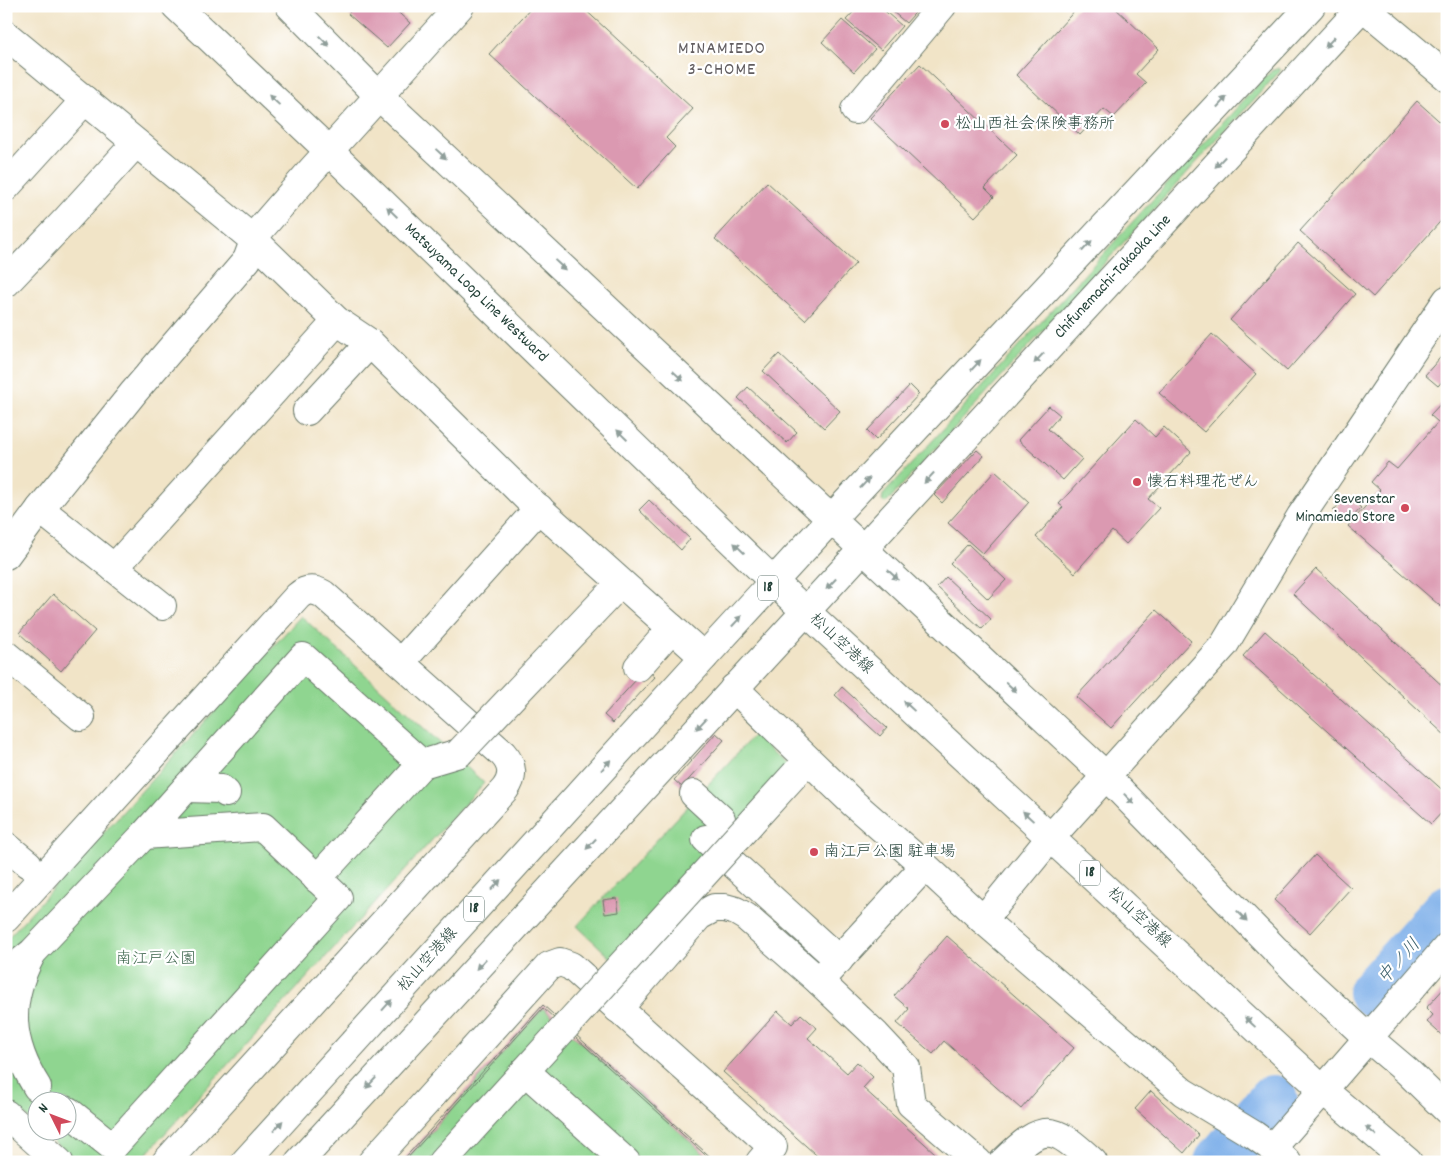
<svg xmlns="http://www.w3.org/2000/svg" width="1453" height="1168" viewBox="0 0 1453 1168" font-family="Dekko,'Klee One',sans-serif">
  <rect width="100%" height="100%" fill="#fff"/>
  <filter id="ink" filterUnits="userSpaceOnUse"><feTurbulence type="fractalNoise" baseFrequency=".02" numOctaves="2"/><feDisplacementMap in="SourceGraphic" scale="10" xChannelSelector="R" yChannelSelector="G"/><feConvolveMatrix kernelMatrix="1 2 1 2 8 2 1 2 1" color-interpolation-filters="sRGB"/></filter>
  <filter id="wash" filterUnits="userSpaceOnUse"><feTurbulence type="fractalNoise" baseFrequency=".0096" numOctaves="4" result="noise"/><feDisplacementMap in="SourceGraphic" scale="20" xChannelSelector="R" yChannelSelector="G"/><feGaussianBlur stdDeviation="1.12" result="paint"/><feColorMatrix in="noise" values="0 0 0 0 0 0 0 0 0 0 0 0 0 0 0 0 0 1.4 0 .05"/><feComposite in="paint" operator="in"/></filter>
  <g filter="url(#wash)">
    <rect width="100%" height="100%" fill="#f1e4c7"/>
    <g fill="#8fd590" stroke="#578962">
      <path d="M1278 68 1281 70 1238 117 886 503 883 502 882 501 883 495 1264 78 1272 71Z"/>
      <path d="M301 616 484 783 139 1162H76L42 1131 68 1130V1100H38L37 1126 6 1098V940Z"/>
      <path d="M754 735 788 766 726 868 629 975 577 926Z"/>
      <path d="M543 1008 713 1162H404Z"/>
    </g>
    <g fill="none" stroke-linecap="round" stroke-linejoin="round">
      <g stroke="#7dafe9" stroke-width="50">
        <path d="M1373 992 1447 910"/>
        <path d="M1219 1162 1273 1100"/>
      </g>
    </g>
    <g id="blocks">
      <g fill="#db99b1">
        <path d="M355 6H391L410 23 387 48 348 14Z"/>
        <path d="M394 6H408L402 13Z"/>
        <path d="M533 6H581L693 109 666 138 675 147 637 189 489 54Z"/>
        <path d="M859 6H879L902 26 881 50 846 20Z"/>
        <path d="M886 6H921L906 23Z"/>
        <path d="M1079 6H1113L1159 49 1136 74 1146 83 1114 117 1104 109 1080 135 1016 75Z"/>
        <path d="M842 20 875 49 854 72 822 42Z"/>
        <path d="M920 64 1017 155 985 188 994 197 975 217 870 118Z"/>
        <path d="M1417 101 1447 128V214L1373 297 1300 231Z"/>
        <path d="M767 182 856 263 805 320 715 239Z"/>
        <path d="M1298 243 1355 294 1287 371 1230 320Z"/>
        <path d="M1212 334 1256 374 1204 432 1159 393Z"/>
        <path d="M1447 350V376L1438 386 1425 375Z"/>
        <path d="M779 354 840 411 824 428 763 371Z"/>
        <path d="M910 385 919 394 876 440 867 431Z"/>
        <path d="M748 387 797 432 787 443 738 398Z"/>
        <path d="M1447 397V612L1348 526 1380 490 1371 482 1388 462 1397 469 1438 422 1430 415Z"/>
        <path d="M1049 406 1060 415 1048 429 1082 459 1063 480 1018 440Z"/>
        <path d="M1136 419 1155 437 1164 427 1191 452 1148 499 1159 508 1126 544 1112 531 1075 573 1036 537 1063 507 1059 504Z"/>
        <path d="M977 450 984 456 942 503 934 495Z"/>
        <path d="M995 471 1029 502 983 554 948 523Z"/>
        <path d="M1347 496 1361 508 1347 523 1333 511Z"/>
        <path d="M649 500 690 539 681 550 639 510Z"/>
        <path d="M968 544 1006 580 988 599 950 563Z"/>
        <path d="M1316 569 1447 690V737L1293 594Z"/>
        <path d="M946 577 991 619 982 629 937 587Z"/>
        <path d="M53 594 95 631 61 671 19 633Z"/>
        <path d="M1156 610 1191 641 1111 728 1076 697Z"/>
        <path d="M1265 631 1447 794V807L1431 824 1243 656Z"/>
        <path d="M646 669 655 677 613 723 604 715Z"/>
        <path d="M842 687 887 728 880 736 835 695Z"/>
        <path d="M716 733 724 740 682 787 674 780Z"/>
        <path d="M1315 855 1351 888 1310 933 1274 900Z"/>
        <path d="M617 898 619 912 605 914 603 900Z"/>
        <path d="M947 936 1074 1048 1021 1109 944 1041 933 1054 897 1023 909 1009 894 996Z"/>
        <path d="M1447 985V1040L1427 1022 1433 1015 1426 1008Z"/>
        <path d="M543 1005 716 1162H713L543 1008 404 1162H401Z"/>
        <path d="M778 1011 792 1024 801 1014 817 1028 808 1038 847 1073 857 1062 873 1077 863 1088 945 1162H824L723 1072Z"/>
        <path d="M1151 1091 1199 1135 1184 1153 1135 1109Z"/>
      </g>
    </g>
  </g>
  <g filter="url(#ink)">
    <use href="#blocks" fill-opacity="0" stroke="#687767" stroke-width="1"/>
    <g fill="none" stroke-linecap="round" stroke-linejoin="round">
      <defs>
        <g id="minor">
          <path d="M176 6 329 151 774 582"/>
          <path d="M290 6 379 96 831 519 1311 6"/>
          <path d="M1362 6 1447 77"/>
          <path d="M6 35 255 241 337 321 370 343 527 498 704 657"/>
          <path d="M855 110 942 6"/>
          <path d="M6 187 85 100"/>
          <path d="M6 283 66 220 136 143"/>
          <path d="M307 411 370 343"/>
          <path d="M40 509 162 606"/>
          <path d="M864 548 1363 6"/>
          <path d="M6 555 40 509 134 392 247 260 257 233 310 172 460 6"/>
          <path d="M114 568 337 321"/>
          <path d="M6 655 81 717"/>
          <path d="M401 662 539 508"/>
          <path d="M638 667 672 628"/>
          <path d="M734 688 853 803 925 866 983 920 1183 1092 1254 1135 1272 1148 1287 1162"/>
          <path d="M422 764 459 753"/>
          <path d="M186 788 221 789 226 793"/>
          <path d="M694 794 721 819"/>
          <path d="M706 839 839 960"/>
          <path d="M6 846 28 864"/>
          <path d="M6 918 298 596C306 589 314 589 323 594L503 754C513 765 514 777 505 789L166 1162"/>
          <path d="M983 920 1051 837 1224 645 1301 516 1447 300"/>
          <path d="M31 955C6 1003 9 1042 37 1087"/>
          <path d="M6 974 33 952 144 835 303 657 422 764 317 879"/>
          <path d="M819 981 876 1035 906 1067 911 1104 978 1162"/>
          <path d="M618 1009 699 916 714 908H725L736 911 746 917 819 981 925 866"/>
          <path d="M525 1071 626 1162"/>
          <path d="M68 1111 113 1147 338 898 263 827 144 835"/>
          <path d="M6 1114 59 1162"/>
          <path d="M1272 1148 1323 1090 1447 947"/>
          <path d="M372 1162 549 966 560 962 571 966 773 1147 760 1162"/>
          <path d="M442 1162 566 1026"/>
          <path d="M1003 1162C1044 1122 1052 1124 1093 1162"/>
        </g>
        <g id="major">
          <path d="M774 582 1323 1090 1408 1162"/>
          <path d="M245 1162 704 657 831 519 1106 776 1299 974 1368 1038 1407 1071 1447 1110"/>
          <path d="M299 1162 864 548"/>
        </g>
      </defs>
      <use href="#minor" stroke="#687767" stroke-width="30"/>
      <use href="#major" stroke="#687767" stroke-width="30"/>
      <use href="#minor" stroke="#fff" stroke-width="28"/>
      <use href="#major" stroke="#fff" stroke-width="28"/>
      <defs>
        <g id="minor-bridge">
          <path d="M459 753 609 595"/>
          <path d="M566 1026 796 773"/>
        </g>
      </defs>
      <use href="#minor-bridge" stroke="#687767" stroke-width="30" stroke-linecap="butt"/>
      <use href="#minor-bridge" stroke="#fff" stroke-width="28"/>
    </g>
    <defs><path id="oneway-solid" d="M-6-.8H1V-3.2L6.5 0L1 3.2V.8H-6Z" transform="scale(1.25)"/></defs>
    <g fill="#8f9e9a">
      <use href="#oneway-solid" transform="translate(324 41) rotate(45)"/>
      <use href="#oneway-solid" transform="translate(1330 42) rotate(133)"/>
      <use href="#oneway-solid" transform="translate(274 100) rotate(-137)"/>
      <use href="#oneway-solid" transform="translate(1222 102) rotate(-47)"/>
      <use href="#oneway-solid" transform="translate(441 154) rotate(43)"/>
      <use href="#oneway-solid" transform="translate(1220 162) rotate(133)"/>
      <use href="#oneway-solid" transform="translate(392 212) rotate(-136)"/>
      <use href="#oneway-solid" transform="translate(1087 246) rotate(-47)"/>
      <use href="#oneway-solid" transform="translate(560 265) rotate(43)"/>
      <use href="#oneway-solid" transform="translate(1039 358) rotate(133)"/>
      <use href="#oneway-solid" transform="translate(976 365) rotate(-47)"/>
      <use href="#oneway-solid" transform="translate(678 376) rotate(43)"/>
      <use href="#oneway-solid" transform="translate(622 435) rotate(-136)"/>
      <use href="#oneway-solid" transform="translate(929 478) rotate(133)"/>
      <use href="#oneway-solid" transform="translate(865 483) rotate(-47)"/>
      <use href="#oneway-solid" transform="translate(739 548) rotate(-136)"/>
      <use href="#oneway-solid" transform="translate(893 575) rotate(43)"/>
      <use href="#oneway-solid" transform="translate(831 584) rotate(133)"/>
      <use href="#oneway-solid" transform="translate(737 621) rotate(-47)"/>
      <use href="#oneway-solid" transform="translate(1011 687) rotate(43)"/>
      <use href="#oneway-solid" transform="translate(909 706) rotate(-137)"/>
      <use href="#oneway-solid" transform="translate(701 724) rotate(133)"/>
      <use href="#oneway-solid" transform="translate(606 765) rotate(-48)"/>
      <use href="#oneway-solid" transform="translate(1129 799) rotate(46)"/>
      <use href="#oneway-solid" transform="translate(1028 816) rotate(-137)"/>
      <use href="#oneway-solid" transform="translate(591 844) rotate(133)"/>
      <use href="#oneway-solid" transform="translate(496 885) rotate(-48)"/>
      <use href="#oneway-solid" transform="translate(1242 916) rotate(46)"/>
      <use href="#oneway-solid" transform="translate(481 964) rotate(133)"/>
      <use href="#oneway-solid" transform="translate(387 1005) rotate(-48)"/>
      <use href="#oneway-solid" transform="translate(1250 1022) rotate(-137)"/>
      <use href="#oneway-solid" transform="translate(371 1083) rotate(133)"/>
      <use href="#oneway-solid" transform="translate(278 1126) rotate(-48)"/>
      <use href="#oneway-solid" transform="translate(1371 1131) rotate(-141)"/>
    </g>
  </g>
  <g fill="#d1495b" stroke="#fff" stroke-width="2">
    <circle cx="945" cy="124" r="5"/>
    <circle cx="1137" cy="482" r="5"/>
    <circle cx="1405" cy="508" r="5"/>
    <circle cx="814" cy="852" r="5"/>
  </g>
  <g text-anchor="middle" dominant-baseline="central" stroke-width="4.5" stroke-linejoin="round" paint-order="stroke">
    <g fill="#fff" stroke="#627771" stroke-width="1">
      <rect x="758" y="575.5" width="20" height="25" rx="4"/>
      <rect x="1080" y="860.5" width="20" height="25" rx="4"/>
      <rect x="464" y="896.5" width="20" height="25" rx="4"/>
    </g>
    <g font-size="15" font-weight="bold" fill="#1f3d34">
      <text x="768" y="588">18</text>
      <text x="1090" y="873">18</text>
      <text x="474" y="909">18</text>
    </g>
    <g font-size="16" fill="#1f3d34" stroke="#fff" text-anchor="start">
      <text x="955" y="124">松山西社会保険事務所</text>
      <text x="1147" y="482">懐石料理花ぜん</text>
      <text x="1395" y="499" text-anchor="end">Sevenstar<tspan x="1395" dy="18">Minamiedo Store</tspan></text>
      <text x="824" y="852">南江戸公園 駐車場</text>
    </g>
    <g font-size="16" fill="#1f3d34" stroke="#fff">
      <text transform="translate(1113 277) rotate(-47)">Chifunemachi-Takaoka Line</text>
      <text transform="translate(476 293) rotate(44)">Matsuyama Loop Line Westward</text>
      <text transform="translate(841 644) rotate(43)">松山空港線</text>
      <text transform="translate(1139 918) rotate(43)">松山空港線</text>
      <text transform="translate(428 960) rotate(-48)">松山空港線</text>
    </g>
    <g font-size="16" fill="#3b634b" stroke="#fff">
      <text x="156" y="959">南江戸公園</text>
    </g>
    <g font-size="18" letter-spacing="1" fill="#615d60" stroke="#fff">
      <text x="722" y="49">MINAMIEDO<tspan x="722" dy="21">3-CHOME</tspan></text>
    </g>
    <g font-size="18" font-style="italic" fill="#3b5f6a" stroke="#fff">
      <text transform="translate(1400 962) rotate(-48)">中ノ川</text>
    </g>
  </g>
  <rect width="1453" height="1168" fill="none" stroke="#fff" stroke-width="25"/>
  <g transform="translate(52 1116) rotate(312)"><circle r="24" fill="#ffffff" stroke="#a5b1ae"/>
  <path d="M0-4L9 19L0 12L-9 19Z" fill="#d1495b"/>
  <text y="-8" font-size="14" font-weight="bold" text-anchor="middle" fill="#1f3d34">N</text>
  </g>
</svg>
